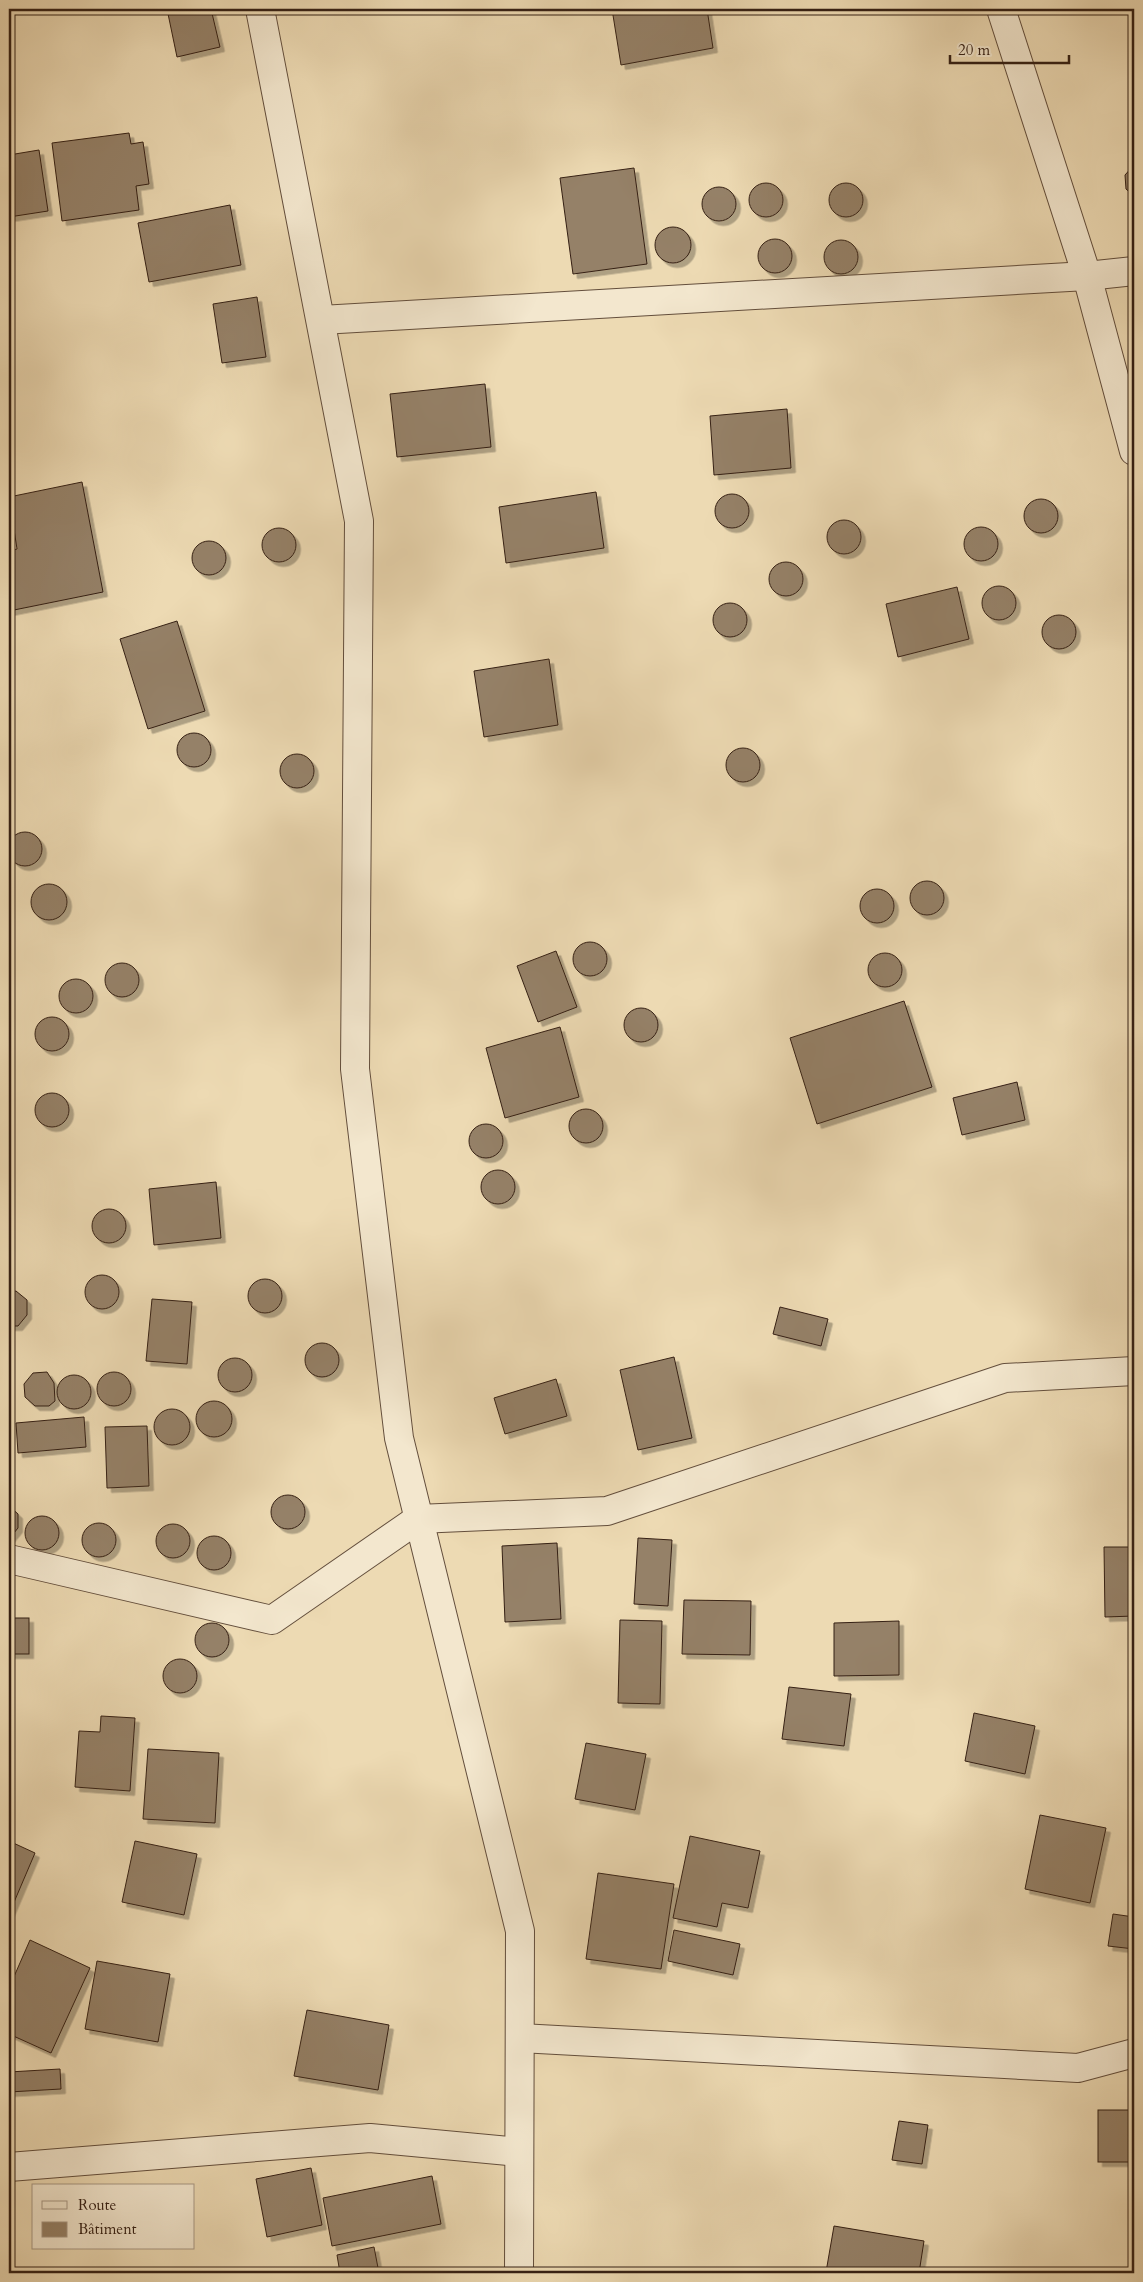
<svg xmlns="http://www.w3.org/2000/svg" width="1143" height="2282" viewBox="0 0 1143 2282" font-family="Cardo,serif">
  <defs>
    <filter id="shadow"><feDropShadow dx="4.5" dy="4.5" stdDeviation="0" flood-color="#0004"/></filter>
  </defs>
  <rect width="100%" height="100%" fill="#eddab3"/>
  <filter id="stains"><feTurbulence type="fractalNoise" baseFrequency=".004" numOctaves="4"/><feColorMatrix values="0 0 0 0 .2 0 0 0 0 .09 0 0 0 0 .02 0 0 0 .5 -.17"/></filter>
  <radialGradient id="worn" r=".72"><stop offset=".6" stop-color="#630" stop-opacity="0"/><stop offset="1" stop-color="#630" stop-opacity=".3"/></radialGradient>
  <g fill="#958167" stroke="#352014" filter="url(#shadow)">
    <path d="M167 9H211L220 47 177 57Z"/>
    <path d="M612 9H707L713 48 621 65Z"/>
    <path d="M129 133 131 144 143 142 149 184 136 186 139 210 62 221 52 143Z"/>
    <path d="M39 150 48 211 9 217V155Z"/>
    <path d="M1134 165V196L1126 189 1125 175Z"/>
    <path d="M634 168 647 264 573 274 560 178Z"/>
    <circle cx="846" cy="200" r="17"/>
    <circle cx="766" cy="200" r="17"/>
    <circle cx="719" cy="204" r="17"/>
    <path d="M230 205 241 265 149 282 138 223Z"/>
    <circle cx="673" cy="245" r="18"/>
    <circle cx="775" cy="256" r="17"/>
    <circle cx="841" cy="257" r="17"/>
    <path d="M257 297 266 357 222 363 213 304Z"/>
    <path d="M485 384 491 447 397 457 390 394Z"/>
    <path d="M787 409 791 468 714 475 710 416Z"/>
    <path d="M82 482 103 592 9 611V551L17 549 9 497Z"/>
    <path d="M596 492 604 548 506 563 499 507Z"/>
    <circle cx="732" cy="511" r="17"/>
    <circle cx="1041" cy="516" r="17"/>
    <circle cx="844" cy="537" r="17"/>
    <circle cx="981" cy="544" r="17"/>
    <circle cx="279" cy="545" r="17"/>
    <circle cx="209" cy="558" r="17"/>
    <circle cx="786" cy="579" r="17"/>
    <circle cx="999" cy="603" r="17"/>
    <path d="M957 587 969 639 898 657 886 604Z"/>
    <circle cx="730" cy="620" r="17"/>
    <circle cx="1059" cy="632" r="17"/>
    <path d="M177 621 205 711 148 729 120 639Z"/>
    <path d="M549 659 558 725 484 737 474 671Z"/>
    <circle cx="194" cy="750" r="17"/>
    <circle cx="743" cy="765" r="17"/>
    <circle cx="297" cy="771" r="17"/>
    <circle cx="25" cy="849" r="17"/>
    <circle cx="927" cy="898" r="17"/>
    <circle cx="49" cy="902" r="18"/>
    <circle cx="877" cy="906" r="17"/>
    <circle cx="590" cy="959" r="17"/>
    <path d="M556 951 577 1007 538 1022 517 966Z"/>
    <circle cx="885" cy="970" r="17"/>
    <circle cx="122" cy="980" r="17"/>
    <circle cx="76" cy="996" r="17"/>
    <path d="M904 1001 932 1087 817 1124 790 1038Z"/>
    <circle cx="641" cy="1025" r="17"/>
    <circle cx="52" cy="1034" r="17"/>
    <path d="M560 1027 579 1097 505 1118 486 1048Z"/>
    <path d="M1017 1082 1025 1120 962 1135 953 1098Z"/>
    <circle cx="52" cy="1110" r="17"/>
    <circle cx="586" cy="1126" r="17"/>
    <circle cx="486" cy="1141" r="17"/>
    <circle cx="498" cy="1187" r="17"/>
    <path d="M216 1182 221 1238 154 1245 149 1189Z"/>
    <circle cx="109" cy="1226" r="17"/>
    <circle cx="102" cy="1292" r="17"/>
    <circle cx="265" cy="1296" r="17"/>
    <path d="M16 1291 27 1300V1315L18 1326H9V1292Z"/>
    <path d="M152 1299 192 1302 187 1364 146 1361Z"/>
    <path d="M780 1307 828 1319 821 1346 773 1334Z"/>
    <circle cx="322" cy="1360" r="17"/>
    <path d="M674 1357 692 1438 638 1450 620 1370Z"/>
    <circle cx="235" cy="1375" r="17"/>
    <circle cx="114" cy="1389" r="17"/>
    <path d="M47 1372 54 1383 55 1401 49 1406H35L25 1397 24 1384 33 1373Z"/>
    <circle cx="74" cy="1392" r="17"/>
    <path d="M556 1379 567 1416 505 1434 494 1398Z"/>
    <circle cx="214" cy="1419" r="18"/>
    <circle cx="172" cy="1427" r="18"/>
    <path d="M84 1417 86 1447 18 1453 16 1423Z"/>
    <path d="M147 1426 149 1486 107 1488 105 1427Z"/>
    <circle cx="288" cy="1512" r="17"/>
    <path d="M9 1506 18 1514V1528L9 1539Z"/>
    <circle cx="42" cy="1533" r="17"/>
    <circle cx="99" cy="1540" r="17"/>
    <circle cx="173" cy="1541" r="17"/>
    <circle cx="214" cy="1553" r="17"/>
    <path d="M638 1538 672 1540 668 1606 634 1604Z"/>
    <path d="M557 1543 561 1619 505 1622 502 1546Z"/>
    <path d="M1104 1547H1134V1616L1105 1617Z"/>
    <path d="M684 1600 751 1601 750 1655 682 1654Z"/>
    <rect x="9" y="1618" width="20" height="36"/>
    <path d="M620 1620 662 1621 660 1704 618 1703Z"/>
    <path d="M899 1621V1675L834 1676V1623Z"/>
    <circle cx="212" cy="1640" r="17"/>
    <circle cx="180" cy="1676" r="17"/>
    <path d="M789 1687 851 1694 844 1746 782 1739Z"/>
    <path d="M974 1713 1035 1726 1025 1774 965 1761Z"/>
    <path d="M101 1716 135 1718 130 1791 75 1787 79 1731 100 1732Z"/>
    <path d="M586 1743 646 1754 635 1810 575 1799Z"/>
    <path d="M148 1749 219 1753 215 1823 143 1819Z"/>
    <path d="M1040 1815 1106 1828 1090 1903 1025 1889Z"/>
    <path d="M690 1836 760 1851 748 1908 722 1903 717 1927 673 1918Z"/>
    <path d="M9 1841 35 1853 9 1914Z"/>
    <path d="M135 1841 197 1854 184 1915 122 1902Z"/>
    <path d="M598 1873 674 1884 661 1969 586 1959Z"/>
    <path d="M1113 1914 1134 1917V1949L1108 1946Z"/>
    <path d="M674 1930 740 1944 733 1975 668 1961Z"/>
    <path d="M30 1940 90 1968 51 2053 9 2034V1988Z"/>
    <path d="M97 1961 170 1974 158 2042 85 2029Z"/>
    <path d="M307 2010 389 2025 378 2090 294 2076Z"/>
    <path d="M60 2069 61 2089 9 2092V2072Z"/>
    <rect x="1098" y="2110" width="36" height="52"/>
    <path d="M899 2121 928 2125 922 2164 892 2160Z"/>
    <path d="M311 2168 322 2225 267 2237 256 2179Z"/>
    <path d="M432 2176 441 2224 332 2246 323 2198Z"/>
    <path d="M834 2226 924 2241 919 2273 826 2272Z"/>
    <path d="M374 2247 379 2273H340L337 2255Z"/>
  </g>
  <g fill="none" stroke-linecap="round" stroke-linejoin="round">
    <defs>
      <g id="minor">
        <path d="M260 9 359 521 355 1069 399 1438 520 1931 519 2273"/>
        <path d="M1001 9 1087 276 1134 451"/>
        <path d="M321 320 1087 276 1134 271"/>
        <path d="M9 1559 272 1620 418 1519 607 1511 1005 1378 1134 1371"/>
        <path d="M520 2038 1078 2068 1134 2053"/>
        <path d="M9 2167 370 2138 519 2152"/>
      </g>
    </defs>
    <use href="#minor" stroke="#634e3c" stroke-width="30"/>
    <use href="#minor" stroke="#f3e7ce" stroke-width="28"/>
  </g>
  <rect width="1143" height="2282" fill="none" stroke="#eddab3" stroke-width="30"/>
  <rect x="10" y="10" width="1123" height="2262" fill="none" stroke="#352014" stroke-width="2.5"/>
  <rect x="15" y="15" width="1113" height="2252" fill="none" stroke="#352014"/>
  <rect x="32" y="2184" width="162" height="65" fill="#f3e7ce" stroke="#a79784"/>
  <rect x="42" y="2201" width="25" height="8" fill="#f3e7ce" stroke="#a79784"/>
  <text x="78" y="2210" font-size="15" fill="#352014">Route</text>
  <rect x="42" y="2222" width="25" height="15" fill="#958167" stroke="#a79784"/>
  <text x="78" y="2234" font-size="15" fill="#352014">Bâtiment</text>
  <path d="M950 55v8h119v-8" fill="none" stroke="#352014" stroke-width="2.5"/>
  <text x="958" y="55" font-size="15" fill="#352014" stroke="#f3e7ce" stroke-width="4" paint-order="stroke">20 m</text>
  <rect width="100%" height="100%" filter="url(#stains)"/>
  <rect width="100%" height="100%" fill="url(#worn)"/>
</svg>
